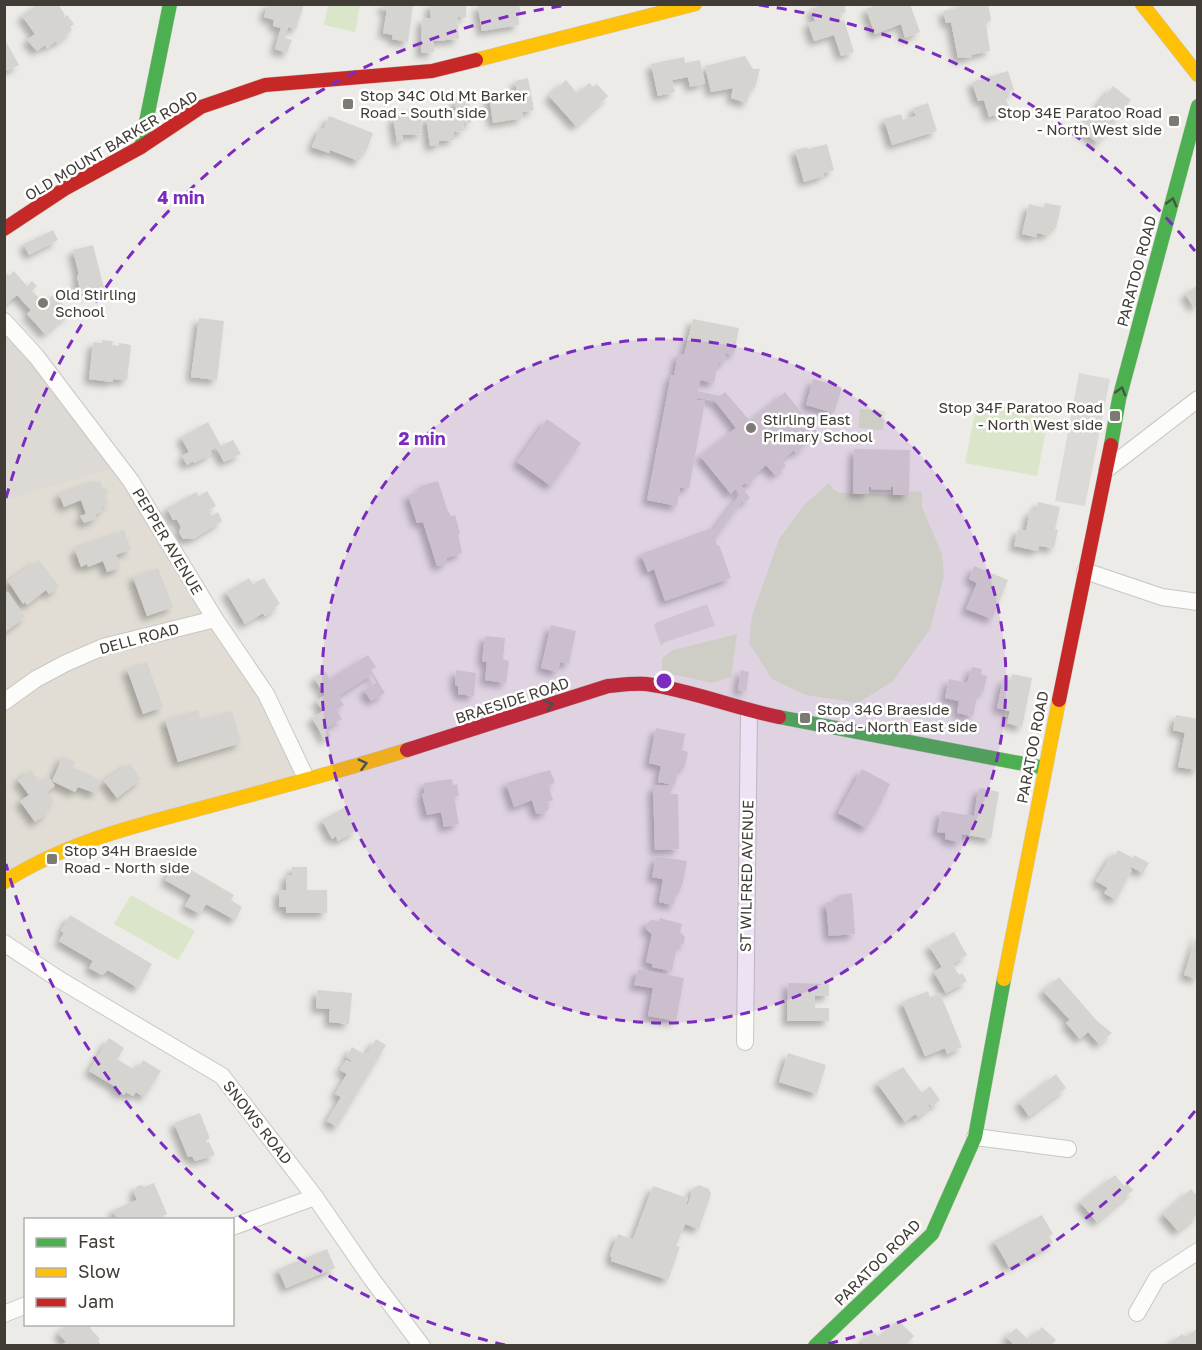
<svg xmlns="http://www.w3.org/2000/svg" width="1202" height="1350" viewBox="0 0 1202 1350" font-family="'Golos Text',sans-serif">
  <defs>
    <filter id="shadow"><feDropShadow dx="-5" dy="5" stdDeviation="3" flood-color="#0004"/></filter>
  </defs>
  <rect width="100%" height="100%" fill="#edebe7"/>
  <path fill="#e1ddd5" d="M121 467 131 481 306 778 127 828 5 887 4 500Z"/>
  <path fill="#dddad5" d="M4 321 121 467 5 500Z"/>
  <g fill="#dae5c9">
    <path d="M328 5H360L355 32 324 25Z"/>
    <path d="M977 402 1049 415 1037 476 965 463Z"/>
    <path d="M860 409 885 411 883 430 858 428Z"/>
    <path d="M829 483 834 490 841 493 909 495 911 491 922 492V507L942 554 944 576 930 629 893 681 858 703 806 695 772 679 749 643 752 616 779 539 804 505Z"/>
    <path d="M737 634 731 677 712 683 662 672V658L673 650Z"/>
    <path d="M131 895 195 931 178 960 114 924Z"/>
  </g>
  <g fill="#dcdad7">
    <path d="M1079 373 1110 379 1085 506 1055 501Z"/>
    <path d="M707 604 715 626 665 642 661 646 654 625 657 622Z"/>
  </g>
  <g fill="#d6d4d0" filter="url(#shadow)">
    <path d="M38 4H58L65 15 62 19 67 15 74 24 70 27 72 30 57 43 56 41 47 48 45 45 37 51 27 40 35 34 22 16Z"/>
    <path d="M268 4H304L296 29 288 27 285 38 292 40 287 53 275 49 281 28 273 26 274 20 264 17Z"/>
    <path d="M383 4H413L408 42 392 39 393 35 383 33 387 10 382 9Z"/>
    <path d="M430 4H466V17H457L459 39 433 41 434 52 421 53 422 19 431 18Z"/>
    <path d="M487 4H519L521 15 518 16 519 25 482 31 478 6Z"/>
    <path d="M824 4H830L831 6 844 4 846 12 839 14 841 21 844 20 854 52 841 56 834 35 814 41 808 23 815 21 811 9Z"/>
    <path d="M880 4H910L920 32 905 38 901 24 875 34 866 9Z"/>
    <path d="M957 4H988L991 20 986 24 990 51 971 55 972 57 958 58 951 22 946 23 943 11 958 8Z"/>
    <path d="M4 38 19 65 7 71 4 67Z"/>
    <path d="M745 56 753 69H760L755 88 751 87 747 103 731 98 733 88 711 92 705 66Z"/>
    <path d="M684 57 685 63 700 60 705 83 690 87 688 77 672 80 675 92 658 96 651 64Z"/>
    <path d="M1008 71 1014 90 1009 92 1010 94 1004 96 1011 110 989 117 984 100 978 101 972 82Z"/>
    <path d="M528 78 534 110 522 112 523 118 493 123 489 95 517 90 515 81Z"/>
    <path d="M566 80 578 94 589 83 593 87 597 84 608 96 576 126 549 96Z"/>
    <path d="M1113 86 1131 100 1098 143 1079 129Z"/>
    <path d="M469 98 471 123H463L464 131 454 132V140L439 141V145L430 146 426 117 439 116V119H445V111L456 110 455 99Z"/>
    <path d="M928 103 937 131 892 145 884 119 901 114 903 120 916 116 913 108Z"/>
    <path d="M420 109 422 134 403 135V142H397L393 117 402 116V112H407V110Z"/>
    <path d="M329 116 373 133 366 152 363 151 359 161 330 150 329 153 312 147 320 128 324 129Z"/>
    <path d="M827 144 834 170 824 173V176L804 182 795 150 807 147 808 149Z"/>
    <path d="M1045 203 1061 206 1056 228 1051 227 1050 233 1047 235 1037 233 1036 237 1022 234 1029 204 1044 208Z"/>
    <path d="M53 230 58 240 29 255 24 244Z"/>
    <path d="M93 245 104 288 81 294 77 276 79 275 73 250Z"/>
    <path d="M4 271 9 276 14 271 27 286 32 281 37 286 32 291 40 299 42 297 46 301 54 294 70 312 45 334 27 314 31 310 17 295 6 304 4 302Z"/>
    <path d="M1198 285V305L1194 307 1185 294Z"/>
    <path d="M199 318 224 321 217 380 191 377Z"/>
    <path d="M693 319 739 328 734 354 726 353 724 363 718 362 714 383 700 380 698 391 720 396 725 392 750 421 785 392 817 432 804 442 806 444 796 453 794 450 782 460 786 466 775 475 766 465 754 475 756 478 747 485 745 483 741 486 750 498 745 502 743 499 715 539 717 546 719 545 731 578 665 601 654 569 648 572 641 554 711 528 712 532 740 494 736 489 731 494 700 456 736 428 715 401 697 397 696 400 705 401 689 488H680L677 506 647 500 671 375 674 376 678 354 684 355Z"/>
    <path d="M102 340 113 341 112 345 119 346V343L131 345 127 380 113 379 112 382 89 379 93 342 102 343Z"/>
    <path d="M813 379 842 387 834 413 806 405Z"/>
    <path d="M547 419 581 443 551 486 517 462Z"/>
    <path d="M208 422 221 446 233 440 241 454 224 462 216 447 210 451 212 454 194 463 193 461 187 465 182 456 189 452 181 437Z"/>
    <path d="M854 449 910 450 909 495H893V487H891V490L871 489V487H869V494H853Z"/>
    <path d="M95 480V483L100 481 103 489 106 488 108 494 105 496 108 504 101 507 102 511 95 514 97 518 84 523 80 516 86 514 81 500 64 507 59 494Z"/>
    <path d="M438 481 447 509 451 516 455 515 460 533 458 534 462 553 446 558 447 563 437 566 423 522 417 523 408 495 422 490 420 486Z"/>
    <path d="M207 491 216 506 209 510 212 516 218 512 222 521 193 539H183L179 532 181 527 177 520H173L167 508 196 492 199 496Z"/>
    <path d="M1038 502 1060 507 1055 529 1058 530 1054 548 1039 546 1038 551 1014 546 1018 529 1026 531 1030 510 1036 511Z"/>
    <path d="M124 530 131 549 116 555 121 567 107 572 103 561 88 567 87 564 81 567 75 550 82 547V545Z"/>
    <path d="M39 560 59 586 49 594 46 590 27 605 25 602 23 604 8 581Z"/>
    <path d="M974 566 1008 580 992 619 966 609 977 583 969 579Z"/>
    <path d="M158 568 173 607 147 616 133 577Z"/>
    <path d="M249 578 253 584 264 578 280 604 275 607 276 609 265 616 263 613 245 624 226 592Z"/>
    <path d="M8 592 25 617 4 633V595Z"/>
    <path d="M551 625 576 631 569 664 560 662 558 672 541 668Z"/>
    <path d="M485 636 505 638 503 659 509 661 506 683 485 680 487 662 482 661Z"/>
    <path d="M368 655 376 667 371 670 385 693 371 701 364 690 376 683 371 675 338 696 344 705 336 710 342 719 326 728 331 736 325 740 312 718 323 711 316 701 325 695 314 678 325 671 330 679Z"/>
    <path d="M147 662 163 707 143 714 127 669Z"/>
    <path d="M972 667 982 669 981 674 987 676 983 693 978 692 973 716 957 713 959 701 945 698 949 679 967 683Z"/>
    <path d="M456 670 476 673 474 696 458 694V686H455Z"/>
    <path d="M741 670 749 672 746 691 738 690Z"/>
    <path d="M1012 674 1032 678 1022 727 1007 723 1010 711 997 708 1003 679 1011 680Z"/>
    <path d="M198 710 201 720 232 711 241 743 178 762 165 720Z"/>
    <path d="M1176 715 1198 719V770L1178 767 1185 733 1173 730Z"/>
    <path d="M656 728 685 734 682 750 688 752 684 769 679 767 675 785 658 782 661 766 649 763Z"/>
    <path d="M63 756 75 762 73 767 101 780 95 793 78 787 75 792 52 781Z"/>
    <path d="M130 763 141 779 117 798 104 781Z"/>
    <path d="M862 769 890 784 881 802H882L866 828 838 813Z"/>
    <path d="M31 770 40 782 48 776 55 786 47 792 54 801 47 806 49 809 45 812 46 814 35 822 20 801 29 795 18 780Z"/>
    <path d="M550 770 555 783 548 785 553 800 547 802 549 808 546 812 541 814 536 813 532 800 514 807 506 783Z"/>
    <path d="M452 779 453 785 457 784 459 796 454 797 459 824 444 827 441 812 427 815 422 794 425 793 424 783Z"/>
    <path d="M671 785V794H678L679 849 655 850 653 786Z"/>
    <path d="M981 788 999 792 991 839 962 834 960 842 945 839 946 833 937 832 941 811 974 816 978 790Z"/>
    <path d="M345 807 357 830 338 841 336 836 332 839 322 820Z"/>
    <path d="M1118 850 1133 858 1134 855 1149 863 1143 873 1131 867 1130 869 1132 870 1116 900 1104 893 1108 888 1096 881 1112 854 1115 855Z"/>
    <path d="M656 856 687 861 683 882 679 893H676L674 905 659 902 663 879 652 877Z"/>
    <path d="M176 861 234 895 231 900 242 907 235 920 206 904 200 914 185 906 191 895 165 880Z"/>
    <path d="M292 867H307V890H327V913H286V907H279V890H286V875H292Z"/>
    <path d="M852 893 855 934 829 936 826 902 838 901V895Z"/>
    <path d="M70 915 152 964 138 988 108 970 102 975 89 968 93 961 59 941 64 933 61 931Z"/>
    <path d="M660 918 682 924 680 932 685 937 684 943 677 947 672 971 652 967 653 964 646 962 652 934 646 929 647 923 652 920 659 921Z"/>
    <path d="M1198 931V979L1184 975Z"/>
    <path d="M954 932 967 955 952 964 959 975 962 973 967 981 946 993 934 972 942 967 929 946Z"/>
    <path d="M638 969 684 978 676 1021 648 1016 653 988 634 985Z"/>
    <path d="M1059 977 1097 1021 1112 1033 1099 1044 1088 1032 1080 1039 1066 1023 1070 1020 1043 991Z"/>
    <path d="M788 983 829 984V996H815V1008H829V1021H787Z"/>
    <path d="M317 990 352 993 349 1024 329 1022 330 1009 316 1008Z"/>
    <path d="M928 991 930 997 940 993 962 1047 947 1054 945 1048 925 1056 902 1002Z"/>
    <path d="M109 1038 124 1048 117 1059 133 1069 135 1065 139 1067 143 1060 161 1071 144 1097 136 1092 133 1096 126 1092 124 1095 115 1089 116 1087 89 1071Z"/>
    <path d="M376 1039 386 1045 337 1127 327 1121 341 1097 335 1094 347 1074 340 1070 346 1060 351 1062 352 1061 346 1057 352 1047 366 1055Z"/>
    <path d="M788 1053 826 1065 817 1094 779 1082Z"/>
    <path d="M903 1067 922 1093 930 1086 940 1100 932 1107 930 1104 928 1106 930 1108 918 1117 915 1114 905 1122 877 1083Z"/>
    <path d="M1056 1074 1066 1088 1029 1116 1019 1102Z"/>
    <path d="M200 1113 209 1136V1139L206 1141 207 1143 209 1142 215 1155 195 1161 192 1156 188 1157 174 1123Z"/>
    <path d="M1115 1175 1124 1186 1127 1183 1133 1190 1097 1222 1080 1202Z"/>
    <path d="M154 1183 167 1214 155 1220H117L113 1210 137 1200 134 1192 136 1187 141 1185 144 1187Z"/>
    <path d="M699 1185 709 1189 711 1194 699 1229 685 1224 676 1246 680 1247 668 1280 611 1261 612 1257 610 1256 618 1234 633 1239 653 1186 688 1198 686 1204 688 1205 693 1188Z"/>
    <path d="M1191 1189 1198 1197V1214L1178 1231 1163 1214Z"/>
    <path d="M1042 1215 1053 1234 1049 1236 1053 1243 1009 1267 994 1241Z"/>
    <path d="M327 1249 335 1268 286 1288 278 1269Z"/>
    <path d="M898 1320 914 1336 905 1346H865L862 1342 873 1331 880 1338Z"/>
    <path d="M68 1324H93L90 1328 100 1339 98 1341 102 1346 68 1344 59 1346 66 1342 58 1333Z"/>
    <path d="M1042 1327 1056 1340 1050 1346H1015L1006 1337 1016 1328 1029 1340Z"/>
    <path d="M1198 1328V1346H1171L1170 1343 1182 1334 1185 1337Z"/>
  </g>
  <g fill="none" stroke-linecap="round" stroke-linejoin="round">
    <defs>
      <g id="street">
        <path d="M4 321 36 356 131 481 215 619 266 694 306 778"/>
        <path d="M1107 469 1198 399"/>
        <path d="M1085 571 1162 597 1198 602"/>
        <path d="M4 702 36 679 66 663 103 647 215 619"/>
        <path d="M4 943 60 980 222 1076 315 1197 371 1278 422 1346"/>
        <path d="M745 1042 749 711"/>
        <path d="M975 1137 1068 1149"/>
        <path d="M232 1227 315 1197"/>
        <path d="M1137 1313 1157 1278 1198 1251"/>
        <path d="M4 1314 26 1305"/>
      </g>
      <g id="fast">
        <path d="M141 147 170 4"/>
        <path d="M1111 445 1119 399 1198 106"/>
        <path d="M779 717 1045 768"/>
        <path d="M815 1346 932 1234 975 1137 1004 979"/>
      </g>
      <g id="slow">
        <path d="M1142 4 1198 75"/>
        <path d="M476 60 695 4"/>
        <path d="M4 882C61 845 126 828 191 811 263 791 336 773 407 750"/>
        <path d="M1004 979 1059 700"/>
      </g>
      <g id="jam">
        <path d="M4 229 66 188 141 147 201 107 265 85 432 71 476 60"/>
        <path d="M1059 700 1111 445"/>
        <path d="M407 750 608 686C620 685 634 683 646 684 691 690 734 708 779 717"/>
      </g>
    </defs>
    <use href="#street" stroke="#c9c7c3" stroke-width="18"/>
    <use href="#fast" stroke="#cbc8bf" stroke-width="15"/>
    <use href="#slow" stroke="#cbc8bf" stroke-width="15"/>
    <use href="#jam" stroke="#cbc8bf" stroke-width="15"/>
    <use href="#street" stroke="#fcfcfb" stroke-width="16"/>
    <use href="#fast" stroke="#4caf50" stroke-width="14"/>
    <use href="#slow" stroke="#ffc107" stroke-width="14"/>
    <use href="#jam" stroke="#c62828" stroke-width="14"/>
  </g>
  <defs><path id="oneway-chevron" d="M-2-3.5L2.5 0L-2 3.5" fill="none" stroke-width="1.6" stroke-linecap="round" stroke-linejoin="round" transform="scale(1.5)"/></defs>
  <g stroke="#44593c">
    <use href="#oneway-chevron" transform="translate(1172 202) rotate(-75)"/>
    <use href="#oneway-chevron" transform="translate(1121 391) rotate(-75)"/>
    <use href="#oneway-chevron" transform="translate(549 705) rotate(-17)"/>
    <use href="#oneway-chevron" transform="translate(363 764) rotate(-15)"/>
  </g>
  <circle cx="664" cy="681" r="342" fill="#7b2cbf" fill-opacity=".12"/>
  <g fill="none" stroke="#7b2cbf" stroke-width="3" stroke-dasharray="10 8">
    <circle cx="664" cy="681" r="342"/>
    <path d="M1195 1111A683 683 0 0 1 823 1345M505 1345A683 683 0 0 1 6 864M6 498A683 683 0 0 1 569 5M759 5A683 683 0 0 1 1195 251"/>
  </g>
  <g fill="#7d7973" stroke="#fff" stroke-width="2">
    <rect x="342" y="98" width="12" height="12" rx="3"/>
    <rect x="1168" y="115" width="12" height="12" rx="3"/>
    <circle cx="43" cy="303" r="6"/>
    <rect x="1109" y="410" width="12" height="12" rx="3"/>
    <circle cx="751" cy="428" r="6"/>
    <rect x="799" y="712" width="12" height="12" rx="3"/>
    <rect x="46" y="853" width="12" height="12" rx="3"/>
  </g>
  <g text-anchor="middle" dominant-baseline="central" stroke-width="5" stroke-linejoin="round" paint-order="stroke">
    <g font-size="15" fill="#413c35" stroke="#fff" text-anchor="start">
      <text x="360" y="95">Stop 34C Old Mt Barker<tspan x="360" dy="17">Road - South side</tspan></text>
      <text x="1162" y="112" text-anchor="end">Stop 34E Paratoo Road<tspan x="1162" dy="17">- North West side</tspan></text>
      <text x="55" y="294">Old Stirling<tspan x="55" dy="17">School</tspan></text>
      <text x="1103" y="407" text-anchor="end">Stop 34F Paratoo Road<tspan x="1103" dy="17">- North West side</tspan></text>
      <text x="763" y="419">Stirling East<tspan x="763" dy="17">Primary School</tspan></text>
      <text x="817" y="709">Stop 34G Braeside<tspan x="817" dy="17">Road - North East side</tspan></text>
      <text x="64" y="850">Stop 34H Braeside<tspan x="64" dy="17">Road - North side</tspan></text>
    </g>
    <g font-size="15" fill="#413c35" stroke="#fff">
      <text transform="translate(111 145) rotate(-31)">OLD MOUNT BARKER ROAD</text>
      <text transform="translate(1136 271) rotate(-75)">PARATOO ROAD</text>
      <text transform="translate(168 541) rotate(59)">PEPPER AVENUE</text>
      <text transform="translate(139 638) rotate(-15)">DELL ROAD</text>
      <text transform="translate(512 700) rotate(-18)">BRAESIDE ROAD</text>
      <text transform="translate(1032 747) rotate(-79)">PARATOO ROAD</text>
      <text transform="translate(746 876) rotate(-89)">ST WILFRED AVENUE</text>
      <text transform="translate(258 1122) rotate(52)">SNOWS ROAD</text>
      <text transform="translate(877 1262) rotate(-45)">PARATOO ROAD</text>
    </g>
  </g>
  <circle cx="664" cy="681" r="9" fill="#7b2cbf" stroke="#fff" stroke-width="3"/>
  <g font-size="18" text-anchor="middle" font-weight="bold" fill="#7b2cbf" stroke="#fff" stroke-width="5" stroke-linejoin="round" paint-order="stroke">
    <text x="181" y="204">4 min</text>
    <text x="422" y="445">2 min</text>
  </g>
  <rect width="1202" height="1350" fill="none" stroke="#413c35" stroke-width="12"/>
  <rect x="24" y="1218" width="210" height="108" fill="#ffffff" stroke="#b3b1ae" stroke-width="1.5"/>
  <rect x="36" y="1238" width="30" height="9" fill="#4caf50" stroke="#b3b1ae" stroke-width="1.5"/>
  <text x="78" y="1248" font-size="18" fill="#413c35">Fast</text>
  <rect x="36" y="1268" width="30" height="9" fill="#ffc107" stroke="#b3b1ae" stroke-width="1.5"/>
  <text x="78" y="1278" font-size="18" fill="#413c35">Slow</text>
  <rect x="36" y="1298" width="30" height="9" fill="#c62828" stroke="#b3b1ae" stroke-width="1.5"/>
  <text x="78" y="1308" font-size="18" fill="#413c35">Jam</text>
</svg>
